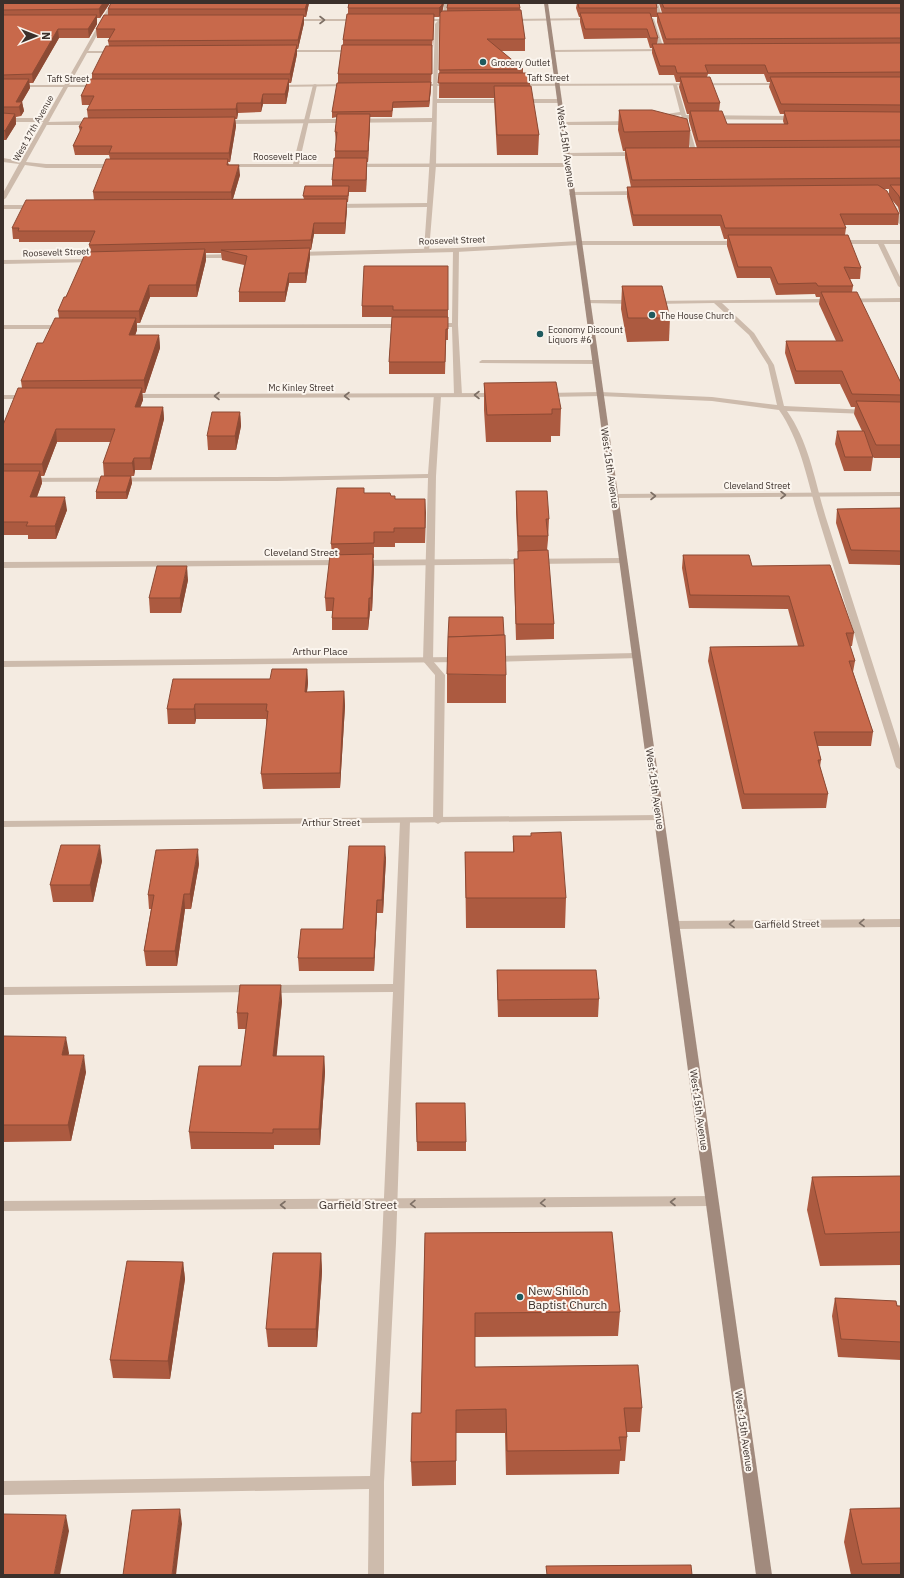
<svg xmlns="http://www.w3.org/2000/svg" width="904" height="1578" viewBox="0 0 904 1578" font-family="'IBM Plex Sans',sans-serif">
  <rect width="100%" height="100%" fill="#f4ebe1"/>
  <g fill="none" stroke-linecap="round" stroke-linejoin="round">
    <g fill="#cdbbac" fill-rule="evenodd">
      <path d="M444 3H448L447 15 439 24 437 99H559L562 101 559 103H437L436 165 429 251 424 250 427 207 334 208 331 206 334 204 427 203 432 122 222 124 219 122 222 120 432 118 435 24 443 15Z"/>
      <path d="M654 3H658L663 20 659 19Z"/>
      <path d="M652 18 654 19 664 49H667V51L553 52 551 51 553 50 659 49 650 19Z"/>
      <path d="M283 50H353L355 51 353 52H281Z"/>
      <path d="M85 51H115L117 52 115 53H83Z"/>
      <path d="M675 84 677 85 686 115 796 116 799 118 796 120 687 119 697 154 692 155 681 115 656 118 653 116 680 112 673 85Z"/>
      <path d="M3 118H47L50 120 47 122H3Z"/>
      <path d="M45 122 94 121 97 123 94 125H43L42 124Z"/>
      <path d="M562 122 633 121 636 123 633 125H560L559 124Z"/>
      <path d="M572 192 641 191 644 193 641 195H570L569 194Z"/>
      <path d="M892 204C899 208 901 217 901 225L898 223 889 206Z"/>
      <path d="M3 205H36L39 207 36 209H3Z"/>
      <path d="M456 248 459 250 458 325 462 395 458 397 454 395 452 327H435L432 325 435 323H452L453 250Z"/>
      <path d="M901 298V302L722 303 754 333 774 365 784 406 867 410 871 412 867 414 787 411C809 442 815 482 826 518 851 596 876 674 901 752V770L896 767C871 686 845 605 820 523 808 485 802 443 779 410L712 401 600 396 596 394 600 392 712 397 777 405 768 365 749 335 714 303 653 304 650 302 651 301Z"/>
      <path d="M587 300H633L636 302 633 304 585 303 584 302Z"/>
      <path d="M3 325H63L66 327 63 329H3Z"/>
      <path d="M125 325 405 324 408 326 405 328H123V326Z"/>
      <path d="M482 360H596L599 362 596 364 480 363 479 362Z"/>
      <path d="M434 394 441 396 436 476 433 661 445 675 443 821 438 824 433 821 435 675 423 661 428 478 277 481 3 482V478L277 477 428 474Z"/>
      <path d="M405 818 410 821 396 1243 384 1482V1575H368L369 1489 3 1495V1481L370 1476 382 1243 393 992 268 993 264 992 262 989 264 986 268 985 393 984 400 821Z"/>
      <path d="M252 985 256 986 258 989 256 992 3 995V987Z"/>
    </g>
    <g fill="#cdbbac" fill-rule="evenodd">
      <path d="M111 3H115L26 162 46 164H116L119 166 116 168H46L25 165 6 198 3 200V193L19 164 3 162V158L21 161Z"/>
      <path d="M593 18 595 20 509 21 507 20 509 19Z"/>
      <path d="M291 19H359L361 20 359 21H289Z"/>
      <path d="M421 19H453L455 20 453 21H419Z"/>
      <path d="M315 84 317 85 299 164 568 163 571 165 568 167H224V165L226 164H293L313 85Z"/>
      <path d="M567 153 637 152 640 154 637 156H565L564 155Z"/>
      <path d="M901 240V244H884L901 279V288L898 286 878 244H839L836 242 839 240Z"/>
      <path d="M579 241H739L742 243 739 245H579L456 252 297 256 294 254 297 252 456 248Z"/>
      <path d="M193 255 235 254 238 256 235 258H191V256Z"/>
      <path d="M97 259V261L95 262 3 264V260Z"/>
      <path d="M600 392H603V396L546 397 542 395 546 393Z"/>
      <path d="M498 393H501V397L130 398 126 396 130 394Z"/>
      <path d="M3 395H28L32 397 28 399H3Z"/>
      <path d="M901 492V496L614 498 610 496 614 494Z"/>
      <path d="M623 558 627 561 626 563 361 566 357 563 361 560Z"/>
      <path d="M343 560 347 563 346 565 3 568V562Z"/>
      <path d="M636 653 639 654 641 656 639 658 492 662 487 659 492 656Z"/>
      <path d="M460 657 465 660 463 662 3 667V661Z"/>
      <path d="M659 815 663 816 664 818 663 820 3 827V821Z"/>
      <path d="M901 919V927L674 929 669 925 674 921Z"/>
      <path d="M712 1196 717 1198 718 1201 717 1204 712 1206 3 1211V1201Z"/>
    </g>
    <g fill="#cdbbac" fill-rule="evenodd">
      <path d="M783 83 785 85 517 86 515 85 517 84Z"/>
      <path d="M349 84 351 86 277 87 275 86 277 85Z"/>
      <path d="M419 84H451L453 85 451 86H417Z"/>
      <path d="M3 85H99L101 86 99 87H3Z"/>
    </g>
    <path fill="#a18a7d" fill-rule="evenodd" d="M544 3H548L772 1575H756Z"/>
  </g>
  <g fill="#ac5a40" fill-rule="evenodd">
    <path d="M3 3H110L100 18H97V24L89 38H59L33 83H29L30 88 22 102 24 111 21 116 16 117V124L6 140H3Z"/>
    <path d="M111 3H309L306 17H304V23L298 49H297V54L291 83H289V88L286 104H263L261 112 238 113 237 119H235L236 126 230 162H228L229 165 240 175 233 199H304L303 196 332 186V180L335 158V151L336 143 335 132 337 117 332 118V112L338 83V74L343 45V40L348 14V8L349 3H444L442 11H447V8H520L525 39V51H501L523 69V73L530 83V86L539 135 538 155H497L494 98H439L440 16 439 17H434L432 48 431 88 429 107 393 108 392 117H370V124L368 162H367L366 192H349L348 202H347V209L345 234H314L311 250H310V257L306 283H289L285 302H239V292L244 265 222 260 221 253H206V260L197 297H150L140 323H137V330L135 335H159L160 348 145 393H142L143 400 140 407H163L164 419 151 470H135L134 476H131L132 483 127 499H96V492L104 476 103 463 111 442H57L44 476H41L42 483 37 497 67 510 56 539H28V535H3V425L22 388 21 381 43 343 59 318 58 311 90 252 89 245 91 242H19V239H13L12 228 94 200 93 192 110 159 109 155H75L73 146 80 132 79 127 88 118 87 110 90 105H82L81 96 92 79V74L109 46 108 41 110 38H97L96 29 108 15V9Z"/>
    <path d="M577 3H656L657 8V17H651L658 38 657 44H664L657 22V13H662L659 3H901V219L898 207 892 200 899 214 898 225H845L846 228 845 235 861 268 860 279H850L853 286 852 292 901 383V458H874L873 457 871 471H844L835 444 837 431H862L854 414 855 407H851L840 384H795L785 353 786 341H836L819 304 820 297H816L815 294 776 295 770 278H737L727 246V239H724L720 226H633L627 197V187H631L625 158V151H623L618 130 619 110 690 131 689 148H697L689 121V114H687L679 87 680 82H676L674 75H659L652 53V48H650L647 38 584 39 580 22V17H579L576 8ZM708 74H764L767 82H770L769 87 780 114H784L783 121 784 124H727L719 111 720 103 707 77ZM883 189H889V194Z"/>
    <path d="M448 266V340H446L445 374H389V362L392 317H362V306Z"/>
    <path d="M622 286 670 318 669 341 627 342 621 309Z"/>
    <path d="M484 383 561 409 560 436H551V442H486L484 410Z"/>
    <path d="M240 412 241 426 236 450H208L207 436Z"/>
    <path d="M516 491 549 519 548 540 547 550 554 624V639L516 640 514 574V559H518L516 512Z"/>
    <path d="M364 493 391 496 395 499H425V543H395V547H374V558H373L374 567 372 611H370L368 630H332V611H326L325 598 332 555 331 544Z"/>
    <path d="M901 508V565L849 564 836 523 837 509Z"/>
    <path d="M683 555 752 566 854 633 852 646H850L855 661 853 672 873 732 871 746H818L821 760 820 767 828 794 826 808 742 809 708 661 710 647 798 646 788 609 689 608 682 568Z"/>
    <path d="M188 580 181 613H150L149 598Z"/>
    <path d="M307 669 308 683 307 692 344 691 345 706 340 788 263 789 261 774 267 725 266 719H196L195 724H168L167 709Z"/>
    <path d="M447 674 506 675V703H447Z"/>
    <path d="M513 836 566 898 565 928H466L465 852H513Z"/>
    <path d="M386 858 383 913H377L374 971H299L298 958 343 929Z"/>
    <path d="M102 861 93 902H53L50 885Z"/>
    <path d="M199 864 191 909H185L177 966H146L144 951 151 909H149L148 895Z"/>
    <path d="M497 970 599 999 598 1017H498L497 987Z"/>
    <path d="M282 1001 276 1056H324L325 1072 320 1145H274V1149H191L189 1132 241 1066 246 1029H238L237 1013Z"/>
    <path d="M3 1036 69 1053 68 1055 86 1072 71 1141 3 1142Z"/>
    <path d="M416 1103 466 1142V1151H417Z"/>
    <path d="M901 1176V1265L820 1266 807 1210 812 1177Z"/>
    <path d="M425 1233 620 1312 618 1336 475 1337V1367L642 1408 640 1432H626L627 1437 625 1461H620L619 1474 506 1475 505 1433H456V1485L412 1486 411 1462 421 1413Z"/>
    <path d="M321 1253 322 1271 317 1347H268L266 1329Z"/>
    <path d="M183 1262 185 1279 170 1379 113 1378 110 1360Z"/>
    <path d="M835 1298 901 1306V1360L838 1357 832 1316Z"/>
    <path d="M901 1508V1575H851L844 1542 850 1509Z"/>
  </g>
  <g fill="#8c4a34">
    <path d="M103 3H110L100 18 99 9Z"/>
    <path d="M307 3H309L306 17 305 9Z"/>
    <path d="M442 3H444L442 14 439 17V8Z"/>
    <path d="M434 14V23L433 48V40Z"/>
    <path d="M97 15V24L89 38 88 29Z"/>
    <path d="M304 15V23L298 49V40Z"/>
    <path d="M58 29 59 38 33 83 32 74Z"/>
    <path d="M297 45V54L291 83 290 74Z"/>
    <path d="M29 79 30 88 21 103 22 102 24 111 21 116 19 107 16 102Z"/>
    <path d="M289 79V88L286 104 285 94Z"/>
    <path d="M431 82V88L429 107V101Z"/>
    <path d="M263 94V104L261 112V103Z"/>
    <path d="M237 103 238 113 237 119 236 109Z"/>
    <path d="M15 114 16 124 6 140 5 131Z"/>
    <path d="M370 114V124L368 162V151Z"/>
    <path d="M235 117 236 126 230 162 229 153Z"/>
    <path d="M367 158V169L366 192V180Z"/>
    <path d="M239 165 240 175 232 202 231 192Z"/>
    <path d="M347 199V209L345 234V223Z"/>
    <path d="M314 223V234L311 250V240Z"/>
    <path d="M310 248V257L306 283 305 273Z"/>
    <path d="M205 249 206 260 197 297 196 285Z"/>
    <path d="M289 273V283L285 302V292Z"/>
    <path d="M149 285 150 297 140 323 139 311Z"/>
    <path d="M136 318 137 330 131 348 129 335Z"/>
    <path d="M159 335 160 348 145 393 144 380Z"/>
    <path d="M142 388 143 400 136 419 135 407Z"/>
    <path d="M163 407 164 419 151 470 150 458Z"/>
    <path d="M240 412 241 426 236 450 235 436Z"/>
    <path d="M56 429 57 442 44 476 42 464Z"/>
    <path d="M134 458 135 470 134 476 132 463Z"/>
    <path d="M40 471 42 483 32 510 30 497Z"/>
    <path d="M131 476 132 483 127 499 126 492Z"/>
    <path d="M65 497 67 510 56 539 55 526Z"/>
    <path d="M425 499 426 513 425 543Z"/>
    <path d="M373 554 374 567 372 611 371 598Z"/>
    <path d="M187 566 188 580 181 613 180 598Z"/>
    <path d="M369 598 370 611 368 630V618Z"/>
    <path d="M307 669 308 683 305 707V692Z"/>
    <path d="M344 691 345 706 340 788V773Z"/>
    <path d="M195 704 196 719 195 724 194 709Z"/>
    <path d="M100 845 102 861 93 902 90 885Z"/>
    <path d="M385 846 386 858 383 913 382 900Z"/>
    <path d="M198 849 199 864 191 909 190 894Z"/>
    <path d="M184 894 185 909 177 966 175 951Z"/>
    <path d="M377 900V913L374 971V958Z"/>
    <path d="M281 985 282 1001 275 1073 273 1056Z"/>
    <path d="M66 1037 69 1053 64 1072 62 1055Z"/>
    <path d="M84 1055 86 1072 71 1141 68 1125Z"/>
    <path d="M324 1056 325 1072 320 1145 319 1129Z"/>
    <path d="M321 1253 322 1271 317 1347 316 1329Z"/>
    <path d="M183 1262 185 1279 170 1379 168 1361Z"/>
    <path d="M180 1509 182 1524 176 1575H172Z"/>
    <path d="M66 1515 69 1531 60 1575H54Z"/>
  </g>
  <g fill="#c8694b" stroke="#8c4a34">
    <path d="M3 3H103L99 9 3 10Z"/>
    <path d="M111 3H307L305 9H108Z"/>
    <path d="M349 3H442V5L439 8H348Z"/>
    <path d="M448 3H519L520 8H447Z"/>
    <path d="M578 3H656L657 8H579Z"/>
    <path d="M662 3H901V8H664Z"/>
    <path d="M521 10 525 39H487L523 69 439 70 440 13 442 11Z"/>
    <path d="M580 13H650L658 38H650L647 29H585Z"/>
    <path d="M657 13H901V38L666 39Z"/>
    <path d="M347 14H434L433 40H343Z"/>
    <path d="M3 15H97L88 29H58L32 74 3 75Z"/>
    <path d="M104 15H304L298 40 108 41 115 29H96Z"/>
    <path d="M901 43V72L768 73 765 65H705L708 73H677L675 66H660L652 44Z"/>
    <path d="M297 45 290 74H92L106 46Z"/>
    <path d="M342 45H432V74H338Z"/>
    <path d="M439 73H529L530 83H438Z"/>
    <path d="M680 77H710L720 103H688Z"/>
    <path d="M770 77H901V105L781 104Z"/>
    <path d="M3 79H29L16 102H22L19 107H3Z"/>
    <path d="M89 79H289L285 94H263L261 103H237L236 109 87 110 94 96H81Z"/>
    <path d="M431 82 429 101 393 102 392 111 332 112 337 83Z"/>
    <path d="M494 86H531L539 135H497Z"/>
    <path d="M619 110H652L687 119 690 131 624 132Z"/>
    <path d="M690 111H722L727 124H788L784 111 901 112V140L698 141Z"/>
    <path d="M3 113 15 114 5 131 3 130Z"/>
    <path d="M337 114H370L368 151H335L337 132H335Z"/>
    <path d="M235 117 229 153H109L112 146H73L82 127H79L84 118Z"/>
    <path d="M901 147V178L632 180 625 148Z"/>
    <path d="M334 158H367L366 180H332Z"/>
    <path d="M106 159H228L227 165H239L231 192H93Z"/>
    <path d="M878 185 887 191 899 214H840L846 228H725L721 215H633L627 187Z"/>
    <path d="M890 185H901V203L899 196Z"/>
    <path d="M305 186H349L348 196H303Z"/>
    <path d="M347 199 345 223H314L311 240 89 245 95 231H18L19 228H12L26 200Z"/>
    <path d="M728 235H848L861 268 844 267 853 286H818L816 283 778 284 771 267H738Z"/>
    <path d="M310 248 305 273H289L285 292H239L247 256 221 250Z"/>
    <path d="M205 249 196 285H149L139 311H58L64 297H66L86 252Z"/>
    <path d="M364 266H448V310H393V306H362Z"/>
    <path d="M622 286H662L670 318H628Z"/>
    <path d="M821 292H857L901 383V395L852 394 842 371H796L786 341H843Z"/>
    <path d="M392 317H448V329H446L445 362H389Z"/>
    <path d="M55 318H136L129 335H159L144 380 21 381 37 343H43Z"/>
    <path d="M556 382 561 409H552V414L487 415 484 383Z"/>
    <path d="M18 388H142L135 407H163L150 458H134L132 463H103L115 429H56L42 464H3V425Z"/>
    <path d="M856 401 901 402V445H876Z"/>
    <path d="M212 412H240L235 436H207Z"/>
    <path d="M837 431H864L873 457H845Z"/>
    <path d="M3 471H40L30 497H65L55 526H26L28 522H3Z"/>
    <path d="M101 476H131L126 492H96Z"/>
    <path d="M337 488H364V493H390L391 496H395V499H425V528H394V532H374V543L331 544Z"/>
    <path d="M516 491H547L549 519H546L548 536H518Z"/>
    <path d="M901 508V551L851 550 837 509Z"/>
    <path d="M548 550 554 624H516L514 559H518V551Z"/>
    <path d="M373 554 371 598H369L368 618H332L334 598H325L330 555Z"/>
    <path d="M683 555H749L752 566 830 565 854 633H846L855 661H849L873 732H814L821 760H818L828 794H744L710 647 804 646 789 596 690 595Z"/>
    <path d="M157 566H187L180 598H149Z"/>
    <path d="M449 617H503L504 635 448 637Z"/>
    <path d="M505 635 506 675 447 674 448 637Z"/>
    <path d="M272 669H307L305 692 344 691 340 773 261 774 268 711H266L267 704H195L194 709H167L173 679H270Z"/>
    <path d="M561 832 566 898H466L465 852H514L513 836H531V833Z"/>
    <path d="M61 845H100L90 885H50Z"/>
    <path d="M349 846H385L382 900H377L374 958H298L301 929H343Z"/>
    <path d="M198 849 190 894H184L175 951H144L154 895H148L156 850Z"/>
    <path d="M497 970H596L599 999 498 1000Z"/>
    <path d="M240 985H281L273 1056H324L319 1129H273V1133L189 1132 199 1066H241L248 1013H237Z"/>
    <path d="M3 1036 66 1037 62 1055H84L68 1125H3Z"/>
    <path d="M416 1103H465L466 1142H417Z"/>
    <path d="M901 1176V1232L825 1234 812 1177Z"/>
    <path d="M612 1232 620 1312 475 1313V1367L638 1365 642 1408H624L627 1437H619L621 1450 507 1451 506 1409 456 1410V1461L411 1462 412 1413H421L425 1233Z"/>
    <path d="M273 1253H321L316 1329H266Z"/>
    <path d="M127 1261 183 1262 168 1361 110 1360Z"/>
    <path d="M835 1298 896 1301 897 1306H901V1342L841 1339Z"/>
    <path d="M901 1508V1563L862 1564 850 1509Z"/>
    <path d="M180 1509 172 1575H123L132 1510Z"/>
    <path d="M3 1514 66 1515 54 1575H3Z"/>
    <path d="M691 1565 692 1575H547L546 1566Z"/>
  </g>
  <defs><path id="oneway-chevron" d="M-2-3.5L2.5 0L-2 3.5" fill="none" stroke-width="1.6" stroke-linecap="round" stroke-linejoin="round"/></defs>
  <g stroke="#7d6f65">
    <use href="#oneway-chevron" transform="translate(322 20)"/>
    <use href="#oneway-chevron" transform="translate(477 395) rotate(180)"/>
    <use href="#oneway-chevron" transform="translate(217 396) rotate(180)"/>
    <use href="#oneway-chevron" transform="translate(347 396) rotate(180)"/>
    <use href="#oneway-chevron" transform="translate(783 495)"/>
    <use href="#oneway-chevron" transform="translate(653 496)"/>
    <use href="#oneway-chevron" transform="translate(862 923) rotate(179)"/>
    <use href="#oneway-chevron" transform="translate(732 924) rotate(179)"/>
    <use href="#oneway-chevron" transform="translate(673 1202) rotate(180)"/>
    <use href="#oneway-chevron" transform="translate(543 1203) rotate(179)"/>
    <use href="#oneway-chevron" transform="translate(413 1204) rotate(179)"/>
    <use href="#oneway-chevron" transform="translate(283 1205) rotate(180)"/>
  </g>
  <g fill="#1f5a5e" stroke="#fbf5ee" stroke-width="1.5">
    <circle cx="483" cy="62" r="4"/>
    <circle cx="652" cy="315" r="4"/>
    <circle cx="540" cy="334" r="4"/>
    <circle cx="520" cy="1297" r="4"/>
  </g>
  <g text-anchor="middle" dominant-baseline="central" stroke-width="4" stroke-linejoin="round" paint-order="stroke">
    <g font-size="9" fill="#3b302b" stroke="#fbf5ee" text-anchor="start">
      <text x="491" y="62">Grocery Outlet</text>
      <text x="660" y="315">The House Church</text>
      <text x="548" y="329">Economy Discount<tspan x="548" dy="10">Liquors #6</tspan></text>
    </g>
    <g font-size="9" fill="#3b302b" stroke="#fbf5ee">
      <text x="548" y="77">Taft Street</text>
      <text x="68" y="78">Taft Street</text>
      <text transform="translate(33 128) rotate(-61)">West 17th Avenue</text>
      <text x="285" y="156">Roosevelt Place</text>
      <text transform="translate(452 240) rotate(-2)">Roosevelt Street</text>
      <text transform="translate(56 252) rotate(-2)">Roosevelt Street</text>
      <text x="301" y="387">Mc Kinley Street</text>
      <text x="757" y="485">Cleveland Street</text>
    </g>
    <g font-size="10" fill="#3b302b" stroke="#fbf5ee">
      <text transform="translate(566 147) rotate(82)">West 15th Avenue</text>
      <text transform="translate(610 468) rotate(82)">West 15th Avenue</text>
      <text x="301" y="552">Cleveland Street</text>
      <text x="320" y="651">Arthur Place</text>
      <text transform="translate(655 789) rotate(82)">West 15th Avenue</text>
      <text x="331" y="822">Arthur Street</text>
      <text transform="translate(787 924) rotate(-1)">Garfield Street</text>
      <text transform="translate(699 1110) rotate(82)">West 15th Avenue</text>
      <text transform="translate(744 1431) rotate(82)">West 15th Avenue</text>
    </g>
    <g font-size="12" fill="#3b302b" stroke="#fbf5ee">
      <text x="358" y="1204">Garfield Street</text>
    </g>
    <g font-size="12" fill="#3b302b" stroke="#fbf5ee" text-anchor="start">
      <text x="528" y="1290">New Shiloh<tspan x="528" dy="14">Baptist Church</tspan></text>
    </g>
  </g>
  <rect width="904" height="1578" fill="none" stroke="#3b302b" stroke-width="8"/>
  <g transform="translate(36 36) rotate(90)" stroke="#fbf5ee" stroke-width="3" paint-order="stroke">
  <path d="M0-3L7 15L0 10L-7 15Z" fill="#3b302b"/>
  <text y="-6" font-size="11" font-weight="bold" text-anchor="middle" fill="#3b302b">N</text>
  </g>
</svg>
